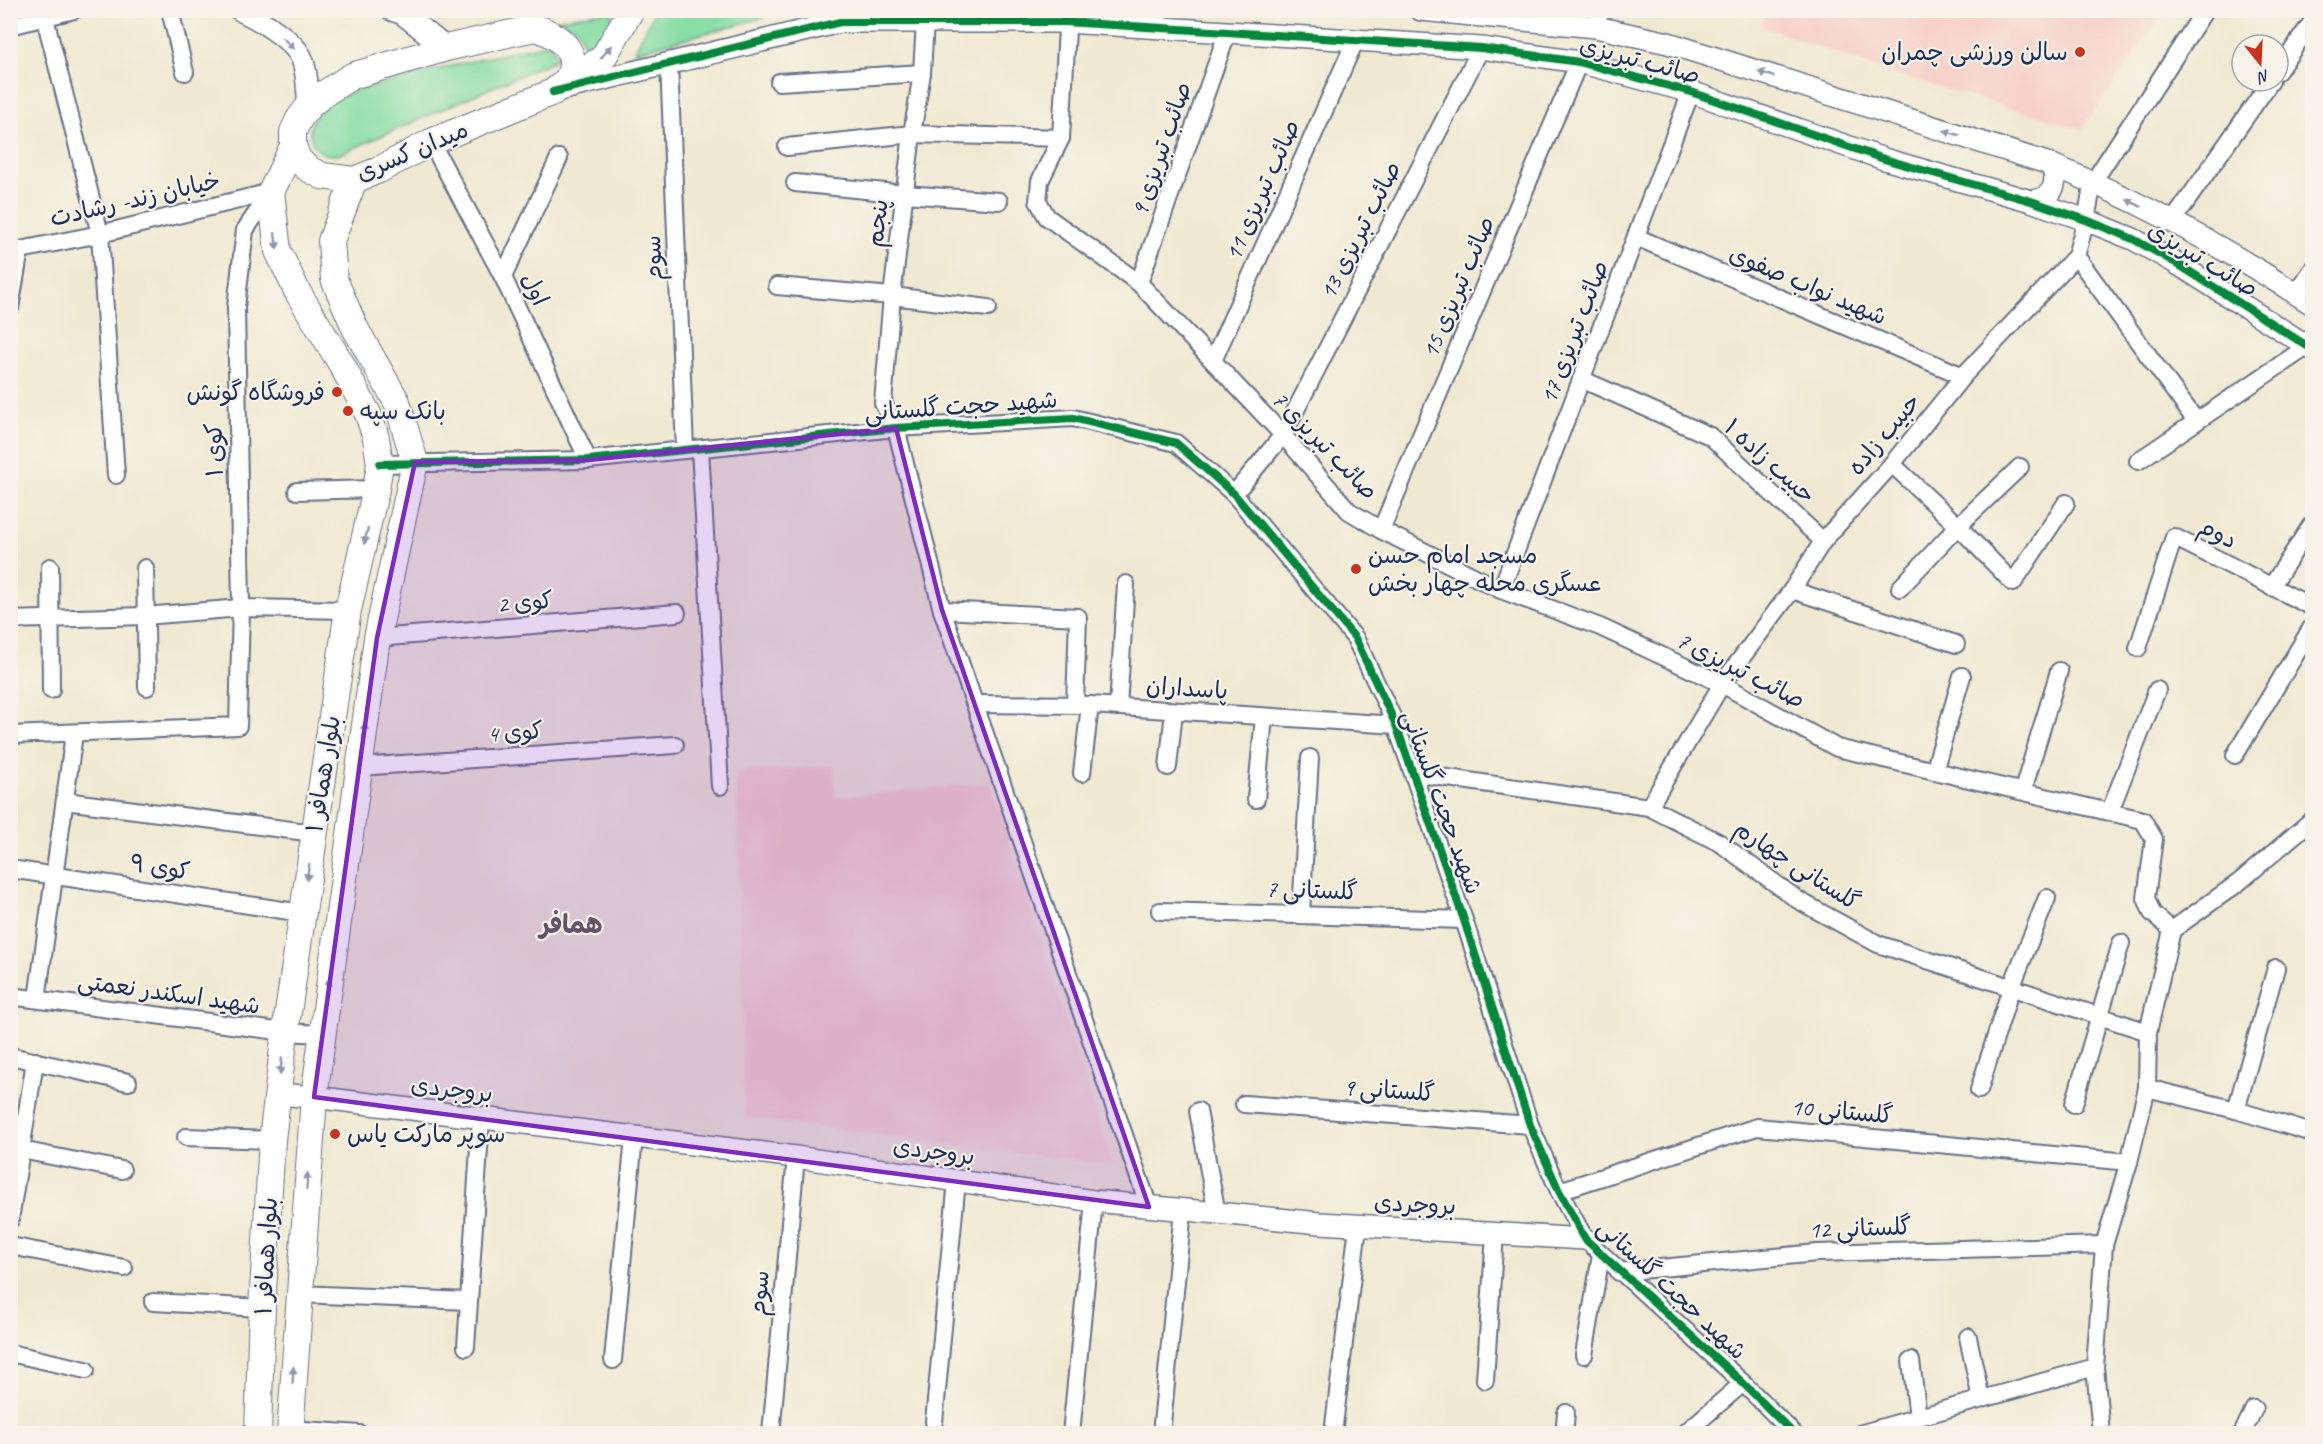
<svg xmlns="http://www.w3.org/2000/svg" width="2323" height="1444" viewBox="0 0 2323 1444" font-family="Caveat,'Playpen Sans Arabic',sans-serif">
  <rect width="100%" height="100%" fill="#f7f3e8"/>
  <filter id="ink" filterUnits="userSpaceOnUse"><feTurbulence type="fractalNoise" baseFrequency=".0167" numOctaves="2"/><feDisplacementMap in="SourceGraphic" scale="12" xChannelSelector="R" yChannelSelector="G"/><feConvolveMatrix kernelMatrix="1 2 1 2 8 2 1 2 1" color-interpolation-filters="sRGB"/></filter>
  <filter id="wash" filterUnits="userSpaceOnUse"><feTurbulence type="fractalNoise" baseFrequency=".008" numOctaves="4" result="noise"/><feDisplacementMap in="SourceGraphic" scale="24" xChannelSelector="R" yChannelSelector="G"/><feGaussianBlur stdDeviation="1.35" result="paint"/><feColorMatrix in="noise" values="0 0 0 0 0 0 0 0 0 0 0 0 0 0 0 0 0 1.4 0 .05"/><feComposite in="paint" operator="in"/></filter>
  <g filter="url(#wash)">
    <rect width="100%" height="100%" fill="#f0e9d2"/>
    <g fill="#f7d1c9">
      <path d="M1767 10H2164V11L2082 129 1891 73 1761 26Z"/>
      <path d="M834 766 835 797 990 783 1113 1165 745 1118 736 772Z"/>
    </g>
    <g fill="#86dda2" stroke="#508680" stroke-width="1.5">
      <path d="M609 11 616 20 588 53 577 28 556 20Z"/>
      <path d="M655 11H762L763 18 634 52Z"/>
      <path d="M551 43 557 59 338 155C328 156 319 154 314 145 302 126 320 106 337 98 351 91 370 88 386 83 440 67 496 56 551 43Z"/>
    </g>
  </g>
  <g filter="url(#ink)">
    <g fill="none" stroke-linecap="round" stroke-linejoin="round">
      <defs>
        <g id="minor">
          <path d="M170 10 185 72"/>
          <path d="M1068 10 1061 138 1040 181 1038 201 1047 217 1139 283 1283 435 1349 511 1381 530 1501 590 1600 627 1722 684 1837 748 2143 820 2154 839 2146 898 2152 913 2172 930"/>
          <path d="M45 18 100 234 116 475"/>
          <path d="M925 21 922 73 912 134 892 296 883 403 896 428 942 610 1149 1207"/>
          <path d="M10 26 74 10"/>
          <path d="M1596 27 1600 10"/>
          <path d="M669 63 685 450"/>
          <path d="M2278 71 2312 22"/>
          <path d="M779 82 922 73"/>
          <path d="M431 142 503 277 588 460"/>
          <path d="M787 147 912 134 1061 138"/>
          <path d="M795 183 905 194 999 201"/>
          <path d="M2172 222 2271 81"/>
          <path d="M1636 237 1963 376"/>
          <path d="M10 252 100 234 271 192"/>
          <path d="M2076 256 2196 421"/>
          <path d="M503 277 559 158"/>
          <path d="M1139 283 1228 31"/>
          <path d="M777 286 892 296 988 308"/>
          <path d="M2296 294 2312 270"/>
          <path d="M10 308 20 250"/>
          <path d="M1213 361 1356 39"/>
          <path d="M1581 379 1710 436 1823 541"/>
          <path d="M700 449 720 786"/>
          <path d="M2138 461 2308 346"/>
          <path d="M380 464 588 460 896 428 1073 418 1176 443 1234 494 1355 638 1396 725 1464 920 1530 1125 1559 1191 1585 1239 1743 1383 1794 1434"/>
          <path d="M1892 464 1958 526 2013 583 2066 503"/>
          <path d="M297 491 376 489"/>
          <path d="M1234 494 1283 435 1481 48"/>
          <path d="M1381 530 1579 62"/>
          <path d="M50 567 51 690"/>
          <path d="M145 568 147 687"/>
          <path d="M2271 587 2312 524"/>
          <path d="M1900 588 1958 526 2020 467"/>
          <path d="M1501 590 1691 92"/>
          <path d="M1792 590 1956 644"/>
          <path d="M942 610 1078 617 1075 705"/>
          <path d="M10 620 145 616 241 608 348 610"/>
          <path d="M377 638 677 613"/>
          <path d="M2138 648 2174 537 2312 607"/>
          <path d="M975 704 1090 705 1396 725"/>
          <path d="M1118 707 1126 584"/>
          <path d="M10 735 238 726 241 608 236 307 245 230 271 192"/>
          <path d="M2235 755 2312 627"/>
          <path d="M359 767 675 745"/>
          <path d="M1168 767 1174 711"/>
          <path d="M1934 771 1962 676"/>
          <path d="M1082 773 1090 705"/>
          <path d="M1413 773 1649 807 1720 843 1798 900 1878 944 2148 1032"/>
          <path d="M2023 790 2059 671"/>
          <path d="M1256 799 1264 717"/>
          <path d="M65 801 314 833"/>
          <path d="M1649 807 1722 684 1792 590 1823 541 1892 464 1963 376 2076 256 2086 220 2093 182 2205 10"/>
          <path d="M2110 811 2157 690"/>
          <path d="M10 869 302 913"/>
          <path d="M1160 911 1464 920"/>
          <path d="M1301 913 1310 758"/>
          <path d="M2172 930 2238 883 2312 820"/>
          <path d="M10 996 285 1032 322 1034"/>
          <path d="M37 999 74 734"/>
          <path d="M10 1056 128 1082"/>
          <path d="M2147 1088 2236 1110 2312 1133"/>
          <path d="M1979 1090 2011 988 2047 898"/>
          <path d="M1244 1104 1530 1125"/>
          <path d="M2074 1104 2121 943"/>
          <path d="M2236 1110 2276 968"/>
          <path d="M1198 1111 1217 1214"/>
          <path d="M186 1137 272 1140"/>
          <path d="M21 1150 122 1170"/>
          <path d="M1559 1191 1757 1127 2129 1162"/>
          <path d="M10 1220 35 1061"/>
          <path d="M10 1246 124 1268"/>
          <path d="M1619 1272 1817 1253 2104 1245"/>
          <path d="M298 1294 469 1301"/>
          <path d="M153 1302 262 1308"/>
          <path d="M1968 1337 1981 1399"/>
          <path d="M466 1347 481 1118"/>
          <path d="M10 1353 86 1370"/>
          <path d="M1584 1355 1601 1255"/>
          <path d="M613 1360 634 1137"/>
          <path d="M1911 1361 1918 1417"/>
          <path d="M1485 1380 1495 1234"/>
          <path d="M934 1422 957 1180"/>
          <path d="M290 1429 360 1434"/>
          <path d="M771 1434 796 1157"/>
          <path d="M1071 1434 1094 1201"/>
          <path d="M1161 1434 1183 1210"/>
          <path d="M1333 1434 1358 1226"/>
          <path d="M1564 1434 1566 1413"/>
          <path d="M1684 1434 1743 1383"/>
          <path d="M1859 1434 2095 1367"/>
          <path d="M2101 1434 2095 1367 2104 1245 2129 1162 2147 1088 2148 1032 2172 930"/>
          <path d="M2242 1434 2254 1409"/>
        </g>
        <g id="tertiary">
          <path d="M240 10C259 19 294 40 302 59 308 73 307 92 309 106"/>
          <path d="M392 10 403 14 446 48"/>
          <path d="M1421 10 1596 27 1668 43 2050 164C2142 202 2229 250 2312 304"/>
          <path d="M559 90 840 22H1066L1481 48 1579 62 1691 92 1884 159 2031 201 2086 220 2133 239 2176 263 2312 349"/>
          <path d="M2031 201C2052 200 2061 182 2050 164"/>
          <path d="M278 1094 314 1097 796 1157 1094 1201 1320 1223 1585 1239"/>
        </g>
        <g id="primary">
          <path d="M534 28C556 32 584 54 567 79 564 84 557 88 553 92L431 142 379 170 354 180 322 176 307 168 298 159 293 146V132L299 119 309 106 325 93 352 76 446 48Z"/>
          <path d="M567 80 603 58 631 10"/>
          <path d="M258 1434 262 1308 272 1140 285 1032 348 610 376 489 380 464 376 438 368 414 342 365 297 291 278 251 271 192 293 146"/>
          <path d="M290 1434 314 1097 377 638 415 462 397 402 355 328 334 279 331 241 354 180"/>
        </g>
      </defs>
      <use href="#minor" stroke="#667087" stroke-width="20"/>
      <use href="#tertiary" stroke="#667087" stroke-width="24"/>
      <use href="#primary" stroke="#667087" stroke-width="28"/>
      <use href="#minor" stroke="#fff" stroke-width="16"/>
      <use href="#tertiary" stroke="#fff" stroke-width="21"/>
      <use href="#primary" stroke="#fff" stroke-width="26"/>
      <defs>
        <g id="cycleway">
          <path d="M553 92 840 22H1066L1481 48 1579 62 1691 92 1884 159 2031 201 2086 220 2133 239 2176 263 2312 349"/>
          <path d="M380 464 588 460 896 428 1073 418 1176 443 1234 494 1355 638 1396 725 1464 920 1530 1125 1559 1191 1585 1239 1743 1383 1794 1434"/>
        </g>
      </defs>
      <use href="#cycleway" stroke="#f7f3e8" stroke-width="11"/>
      <use href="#cycleway" stroke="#00873e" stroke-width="8"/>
    </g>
    <defs><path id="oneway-solid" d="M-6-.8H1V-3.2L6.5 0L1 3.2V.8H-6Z" transform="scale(1.5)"/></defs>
    <g fill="#8d97ae">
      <use href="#oneway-solid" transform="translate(288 43) rotate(43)"/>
      <use href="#oneway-solid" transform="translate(606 52) rotate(-51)"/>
      <use href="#oneway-solid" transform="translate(1766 74) rotate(-162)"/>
      <use href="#oneway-solid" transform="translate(1952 133) rotate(-163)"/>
      <use href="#oneway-solid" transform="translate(2134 203) rotate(-153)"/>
      <use href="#oneway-solid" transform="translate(276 241) rotate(83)"/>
      <use href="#oneway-solid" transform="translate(366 536) rotate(103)"/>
      <use href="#oneway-solid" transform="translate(364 731) rotate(-82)"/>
      <use href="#oneway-solid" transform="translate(308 872) rotate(99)"/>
      <use href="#oneway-solid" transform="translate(328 987) rotate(-82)"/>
      <use href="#oneway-solid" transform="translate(281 1066) rotate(97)"/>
      <use href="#oneway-solid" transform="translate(307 1181) rotate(-86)"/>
      <use href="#oneway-solid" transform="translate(293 1375) rotate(-87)"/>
    </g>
  </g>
  <path fill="#7b2cbf" fill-opacity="0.2" stroke="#7b2cbf" stroke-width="4.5" stroke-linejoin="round" d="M896 428 942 610 1149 1207 314 1097 377 638 415 462 588 460Z"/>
  <g fill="#c8321e" stroke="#f7f3e8" stroke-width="2">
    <circle cx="2080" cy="52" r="6"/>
    <circle cx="337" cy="392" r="6"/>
    <circle cx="348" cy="411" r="6"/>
    <circle cx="1356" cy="569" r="6"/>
    <circle cx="335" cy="1134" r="6"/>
  </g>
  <g text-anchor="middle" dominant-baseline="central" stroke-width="4.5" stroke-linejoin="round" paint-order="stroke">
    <g font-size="24" fill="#1b2f5e" stroke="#f7f3e8" text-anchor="start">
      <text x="2068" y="52" text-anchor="end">سالن ورزشی چمران</text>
      <text x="325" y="392" text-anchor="end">فروشگاه گونش</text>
      <text x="360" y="411">بانک سپه</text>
      <text x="1368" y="555">مسجد امام حسن<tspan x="1368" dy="28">عسگری محله چهار بخش</tspan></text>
      <text x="347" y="1134">سوپر مارکت یاس</text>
    </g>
    <g font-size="24" fill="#1b2f5e" stroke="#f7f3e8">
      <text transform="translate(1640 60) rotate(15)">صائب تبریزی</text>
      <text transform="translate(1161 149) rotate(-71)">صائب تبریزی 9</text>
      <text transform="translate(412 151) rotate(-23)">میدان کسری</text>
      <text transform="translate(1262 190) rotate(-66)">صائب تبریزی 11</text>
      <text transform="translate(135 199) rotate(-13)">خیابان زند- رشادت</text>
      <text transform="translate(877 223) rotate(-83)">پنجم</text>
      <text transform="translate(1360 230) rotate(-63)">صائب تبریزی 13</text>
      <text transform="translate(653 258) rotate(-92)">سوم</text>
      <text transform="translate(2203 259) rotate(31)">صائب تبریزی</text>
      <text transform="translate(1808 285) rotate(23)">شهید نواب صفوی</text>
      <text transform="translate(1458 287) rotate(-67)">صائب تبریزی 15</text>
      <text transform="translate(535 289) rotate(65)">اول</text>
      <text transform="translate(1574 332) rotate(-69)">صائب تبریزی 17</text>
      <text transform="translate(961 406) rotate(-4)">شهید حجت گلستانی</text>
      <text transform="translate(1884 434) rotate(-50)">حبیب زاده</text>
      <text transform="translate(1325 445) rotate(46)">صائب تبریزی 7</text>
      <text transform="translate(214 450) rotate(-91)">کوی ۱</text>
      <text transform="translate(1770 461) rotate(42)">حبیب زاده ۱</text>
      <text transform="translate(2218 533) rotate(27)">دوم</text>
      <text transform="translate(525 602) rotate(-5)">کوی 2</text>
      <text transform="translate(1741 670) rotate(27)">صائب تبریزی 7</text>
      <text transform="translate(1187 688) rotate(4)">پاسداران</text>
      <text transform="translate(515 732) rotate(-4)">کوی 4</text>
      <text transform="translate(323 774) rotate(-81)">بلوار همافر ۱</text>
      <text transform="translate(1442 802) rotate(70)">شهید حجت گلستانی</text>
      <text transform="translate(1797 865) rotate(33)">گلستانی چهارم</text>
      <text transform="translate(160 867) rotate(9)">کوی ۹</text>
      <text transform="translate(1312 890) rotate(2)">گلستانی 7</text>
      <text transform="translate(169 993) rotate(8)">شهید اسکندر نعمتی</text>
      <text transform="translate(452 1089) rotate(7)">بروجردی</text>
      <text transform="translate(1389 1090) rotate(4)">گلستانی 9</text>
      <text transform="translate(1842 1111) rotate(5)">گلستانی 10</text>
      <text transform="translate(934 1151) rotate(8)">بروجردی</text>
      <text transform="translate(1415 1204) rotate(3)">بروجردی</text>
      <text transform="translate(1860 1228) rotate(-2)">گلستانی 12</text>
      <text transform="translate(266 1256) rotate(-87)">بلوار همافر ۱</text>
      <text transform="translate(1672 1289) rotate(43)">شهید حجت گلستانی</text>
      <text transform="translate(759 1293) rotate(-85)">سوم</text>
    </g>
    <g font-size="26" font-weight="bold" fill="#62526c" stroke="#f7f3e8">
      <text x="571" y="924">همافر</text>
    </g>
  </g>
  <rect width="2323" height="1444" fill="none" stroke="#f7f3e8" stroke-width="36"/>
  <g transform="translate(2260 63) rotate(162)"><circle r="28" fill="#f7f3e8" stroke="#9fa5b1" stroke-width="1.5"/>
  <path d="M0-4.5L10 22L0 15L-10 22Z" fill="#c8321e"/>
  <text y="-9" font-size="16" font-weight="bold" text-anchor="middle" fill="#1b2f5e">N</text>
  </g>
</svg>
